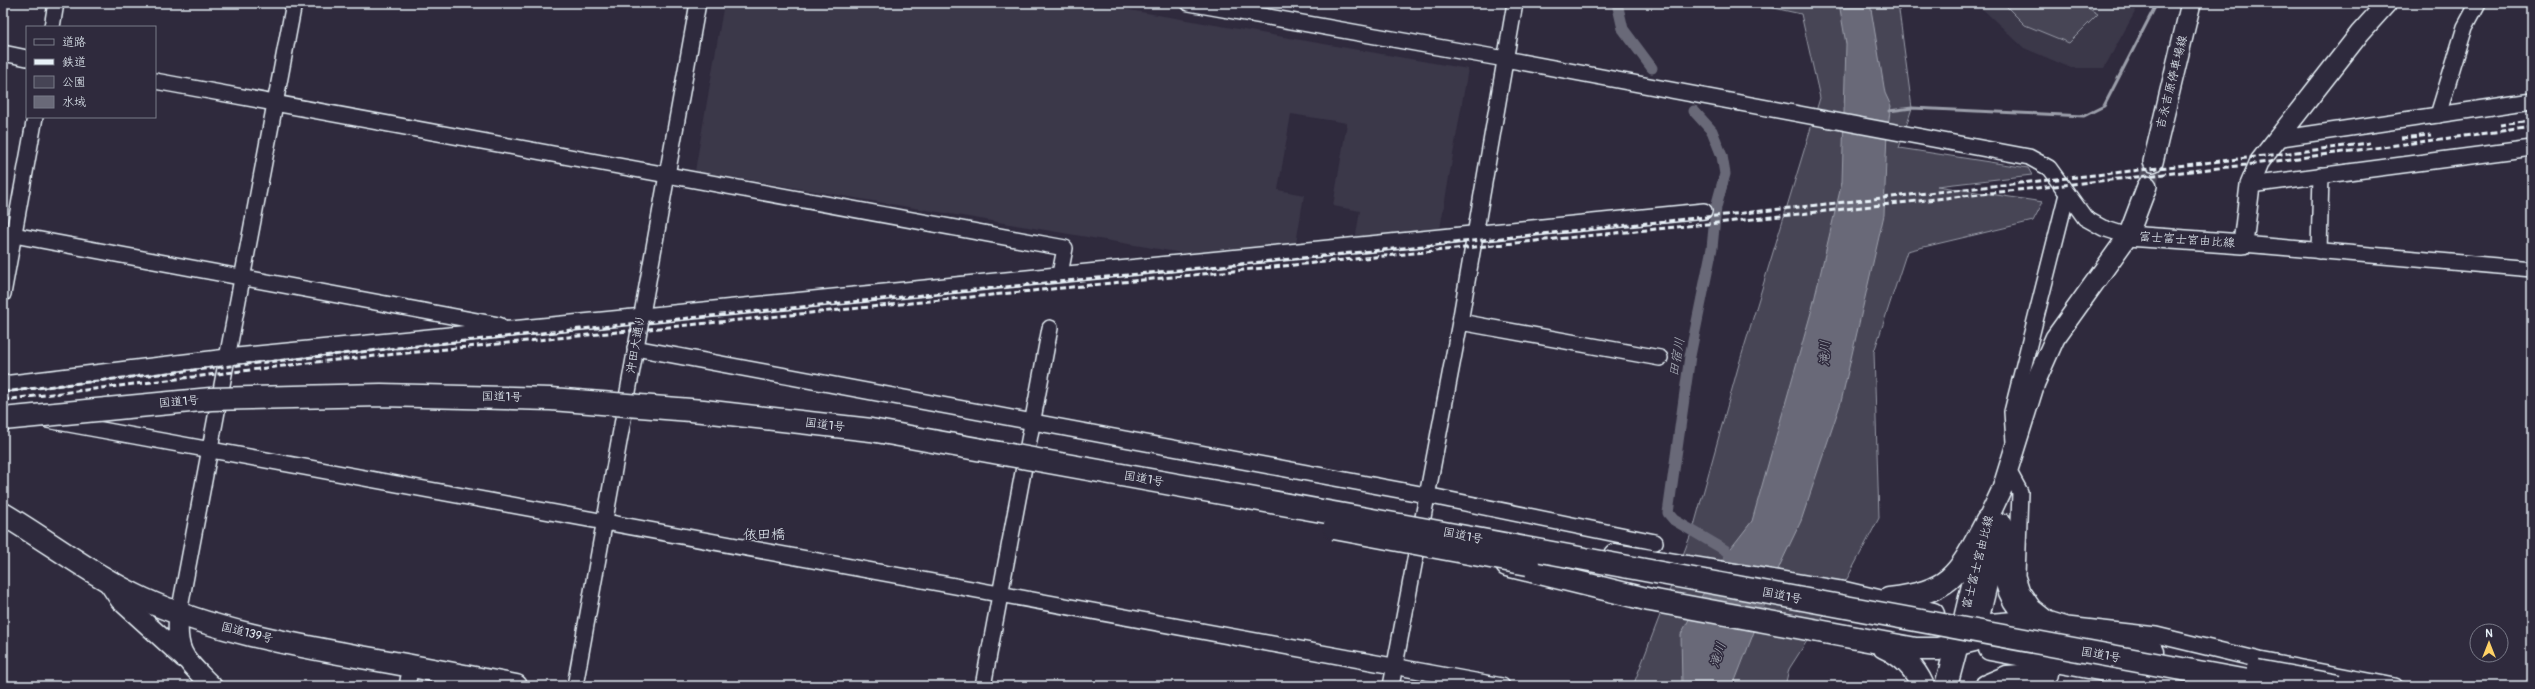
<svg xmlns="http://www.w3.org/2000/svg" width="2535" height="689" viewBox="0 0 2535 689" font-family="Pangolin,'Klee One',sans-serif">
  <rect width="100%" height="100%" fill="#2f2a3d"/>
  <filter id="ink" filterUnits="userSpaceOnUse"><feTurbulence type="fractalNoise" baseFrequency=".025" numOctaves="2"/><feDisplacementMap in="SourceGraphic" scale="8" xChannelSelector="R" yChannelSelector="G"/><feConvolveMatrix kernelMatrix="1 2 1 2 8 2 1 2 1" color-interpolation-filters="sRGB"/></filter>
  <g filter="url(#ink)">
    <g fill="#3b3749">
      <path d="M724 3H1089L1468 69 1440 229 1355 240 1360 211 1333 206 1347 123 1291 114 1278 190 1304 195 1296 244 1188 254 695 171Z"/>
      <path d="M1976 3H2140L2104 68H2071L2024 48Z"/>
    </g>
    <g fill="#464455" stroke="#979aa6">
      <path d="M1751 3H1898L1912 108 1899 148 2028 168 2032 175 1937 186 2043 202 2033 221 1907 251 1874 352 1879 518 1848 577 1789 669 1785 686H1633L1694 526 1739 364 1820 98 1801 14Z"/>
      <path d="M2003 3H2079L2098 14 2069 43 2025 25Z"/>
    </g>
    <path fill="#696978" stroke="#9c9fab" d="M1839 3H1870L1885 93 1891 106 1887 131 1884 215 1841 402 1801 521 1780 565 1733 686H1682L1681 634 1721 561 1752 521 1812 309 1842 182 1846 44Z"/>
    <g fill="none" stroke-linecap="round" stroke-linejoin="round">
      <path stroke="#9c9fab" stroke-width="3" d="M1889 111 1912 108 2084 116 2104 106 2157 3"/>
      <g stroke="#696978" stroke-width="11">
        <path d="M1617 3 1623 29 1652 68"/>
        <path d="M1694 111 1712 131 1722 156 1725 174 1716 207 1712 248 1690 356 1668 513 1674 520 1725 550 1739 563"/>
      </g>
      <path stroke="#4b4859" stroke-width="19" stroke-dasharray="19 10" stroke-linecap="butt" d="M2147 186 2153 162"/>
      <defs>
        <g id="minor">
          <path d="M1189 3 1505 59 2029 157 2049 168 2085 218 2103 228 2128 236"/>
          <path d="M52 27 56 3"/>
          <path d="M3 53 27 58"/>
          <path d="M155 81 1065 248 1060 274"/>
          <path d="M2438 115 2465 27 2478 3"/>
          <path d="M2276 139 2532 101"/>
          <path d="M2250 185 2532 148"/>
          <path d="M3 233 499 325"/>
          <path d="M2243 244 2532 269"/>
          <path d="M2319 251 2321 175"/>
          <path d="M3 294 35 117"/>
          <path d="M1460 322 1660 358"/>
          <path d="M635 348 1426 495 1655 542"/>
          <path d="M3 384 227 357 1704 211"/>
          <path d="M47 420 1502 686"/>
          <path d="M2014 442 2012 412 2067 194"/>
          <path d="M2008 470 2020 492 2017 576 2022 591 2033 607 2048 619 2067 625 2156 635 2260 660 2395 686"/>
          <path d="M179 613 294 3"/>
          <path d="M407 686 411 666"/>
          <path d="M575 686 698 3"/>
          <path d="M983 686 1050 328"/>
          <path d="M1391 686 1460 322 1515 3"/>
        </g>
        <g id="major">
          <path d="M2153 162 2191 3"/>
          <path d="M2128 236 2147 186"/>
          <path d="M106 579 120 600 184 658"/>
          <path d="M179 613C175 654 185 659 212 686"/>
          <path d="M1959 637 1987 521 2002 489 2035 383 2055 338 2128 236 2243 244 2250 185 2260 161 2360 33 2387 3"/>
          <path d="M1974 640 1998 540"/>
        </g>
        <g id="highway">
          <path d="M3 514C50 542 93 576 143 599 212 630 288 644 361 657 413 666 465 676 516 686"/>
          <path d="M2002 525C2001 553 2001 585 2020 609 2025 616 2034 622 2041 627"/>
          <path d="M1615 555 1844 593 1933 614"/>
          <path d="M1507 565 1650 600 1916 649H1938L1974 640"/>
          <path d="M1889 599C1953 591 1958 575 1987 521"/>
          <path d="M1972 632 1990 625 2014 623 2153 652"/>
          <path d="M1884 647C1902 655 1915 668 1923 686"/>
          <path d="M1990 649 2193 686"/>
          <path d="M1946 686 1959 637"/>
          <path d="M1986 686 2007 677 2047 674"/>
        </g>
      </defs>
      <use href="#minor" stroke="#e8f1f8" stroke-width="18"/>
      <use href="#major" stroke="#e8f1f8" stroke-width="22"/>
      <use href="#highway" stroke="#e8f1f8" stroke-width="25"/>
      <use href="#minor" stroke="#2f2a3d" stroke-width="15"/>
      <use href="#major" stroke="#2f2a3d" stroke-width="19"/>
      <use href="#highway" stroke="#2f2a3d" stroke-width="22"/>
      <g stroke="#e8f1f8" stroke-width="3" stroke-dasharray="6 3" stroke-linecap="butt">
        <path d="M2500 125 2532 121"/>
        <path d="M2401 138 2431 135"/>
        <path d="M3 392C628 318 1256 267 1882 198 2045 180 2207 164 2369 143"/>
        <path d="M3 400 316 362 1717 223 2246 165 2532 127"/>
      </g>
      <defs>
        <g id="highway-bridge">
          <path d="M3 419 211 399 381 395 551 399 703 411 871 430 1433 531 2274 686"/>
          <path d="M1334 528 1528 564"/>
          <path d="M2257 671 2338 686"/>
        </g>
      </defs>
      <use href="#highway-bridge" stroke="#e8f1f8" stroke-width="25" stroke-linecap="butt"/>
      <use href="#highway-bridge" stroke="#2f2a3d" stroke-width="22"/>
    </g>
  </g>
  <g text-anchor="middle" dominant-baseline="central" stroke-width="3" stroke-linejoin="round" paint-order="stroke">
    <g font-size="12" fill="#e8f1f8" stroke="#2f2a3d">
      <text transform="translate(2172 82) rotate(-76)">吉永吉原停車場線</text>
      <text transform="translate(2187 240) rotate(4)">富士富士宮由比線</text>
      <text transform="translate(636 344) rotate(-80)">沖田大通り</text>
      <text transform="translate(502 397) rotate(1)">国道1号</text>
      <text transform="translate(179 402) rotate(-5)">国道1号</text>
      <text transform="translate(825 425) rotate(7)">国道1号</text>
      <text transform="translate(1144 479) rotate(10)">国道1号</text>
      <text transform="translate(1463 536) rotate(11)">国道1号</text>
      <text transform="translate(1978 562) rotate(-76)">富士富士宮由比線</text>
      <text transform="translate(1782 596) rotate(11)">国道1号</text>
      <text transform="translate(247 633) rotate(14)">国道139号</text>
      <text transform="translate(2101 655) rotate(10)">国道1号</text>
    </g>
    <g font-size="13" font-style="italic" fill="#afb4be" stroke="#2f2a3d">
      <text transform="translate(1825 353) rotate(-88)">滝川</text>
      <text transform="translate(1677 357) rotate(-80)">田宿川</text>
      <text transform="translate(1718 655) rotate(-72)">滝川</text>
    </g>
    <g font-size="14" fill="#e8f1f8" stroke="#2f2a3d">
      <text x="764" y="534">依田橋</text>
    </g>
  </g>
  <rect width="2535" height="689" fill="none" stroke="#2f2a3d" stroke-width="16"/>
  <rect x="8" y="8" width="2519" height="673" fill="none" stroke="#e8f1f8" stroke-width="1.5" filter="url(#ink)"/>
  <rect x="26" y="26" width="130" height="92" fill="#2f2a3d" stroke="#797a88"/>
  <rect x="34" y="39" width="20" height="6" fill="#2f2a3d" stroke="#797a88"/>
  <text x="62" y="46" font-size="12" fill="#e8f1f8">道路</text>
  <rect x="34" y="59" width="20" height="6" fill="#e8f1f8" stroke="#797a88"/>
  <text x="62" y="66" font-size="12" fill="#e8f1f8">鉄道</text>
  <rect x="34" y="76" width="20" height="12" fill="#464455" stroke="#797a88"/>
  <text x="62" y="86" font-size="12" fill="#e8f1f8">公園</text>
  <rect x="34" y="96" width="20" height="12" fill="#696978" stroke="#797a88"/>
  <text x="62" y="106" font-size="12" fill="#e8f1f8">水域</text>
  <g transform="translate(2489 643)"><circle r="19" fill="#2f2a3d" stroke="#797a88"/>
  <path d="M0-3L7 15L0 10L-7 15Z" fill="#ffd166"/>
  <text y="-6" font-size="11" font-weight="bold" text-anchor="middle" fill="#e8f1f8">N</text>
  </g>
</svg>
